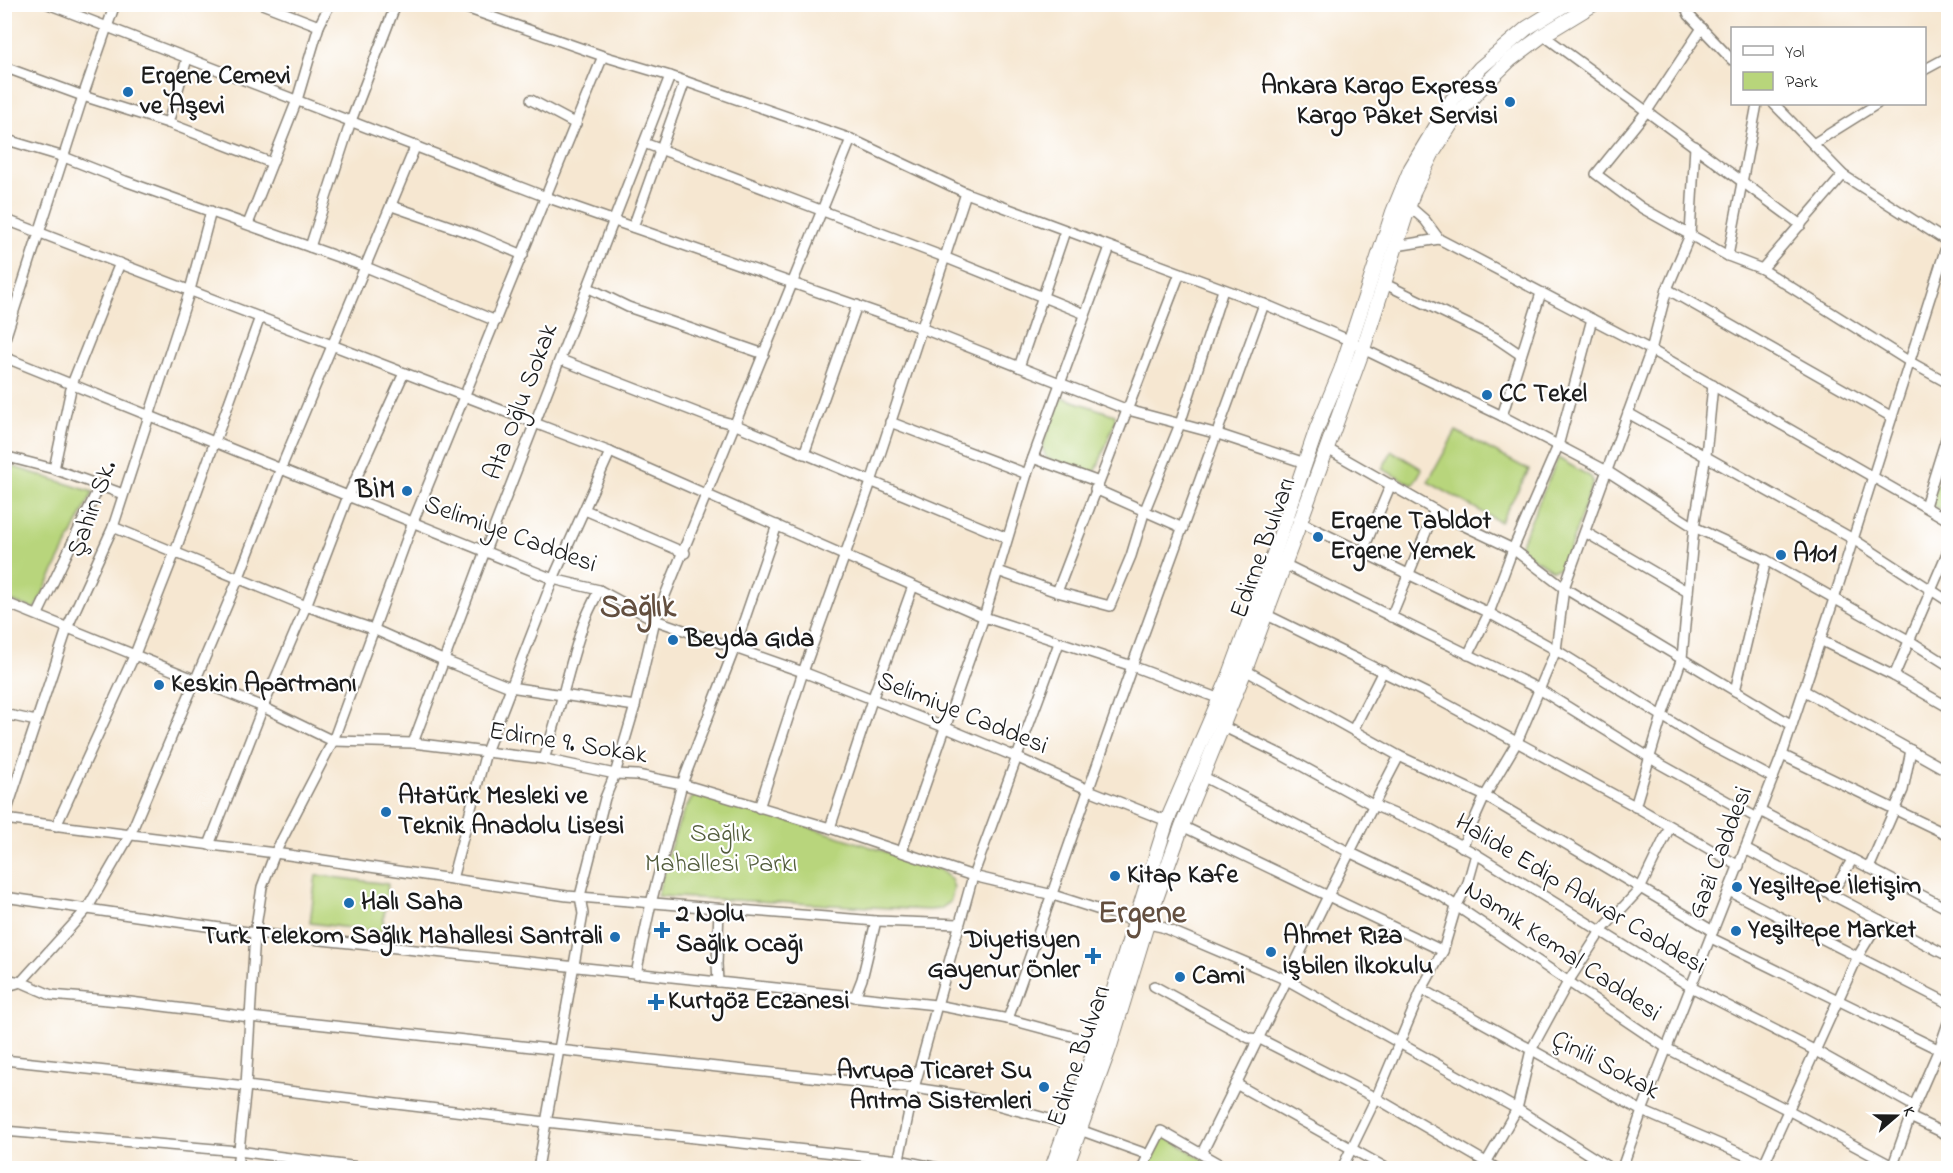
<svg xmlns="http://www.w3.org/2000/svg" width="1953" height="1173" viewBox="0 0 1953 1173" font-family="'Indie Flower',sans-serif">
  <rect width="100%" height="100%" fill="#fff"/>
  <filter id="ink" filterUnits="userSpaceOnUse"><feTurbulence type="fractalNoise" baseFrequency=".0167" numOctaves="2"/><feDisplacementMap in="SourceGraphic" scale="12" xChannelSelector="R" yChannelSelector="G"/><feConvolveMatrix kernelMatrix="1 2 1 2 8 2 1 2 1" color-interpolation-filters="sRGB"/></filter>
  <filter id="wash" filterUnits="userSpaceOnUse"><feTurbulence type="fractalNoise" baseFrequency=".008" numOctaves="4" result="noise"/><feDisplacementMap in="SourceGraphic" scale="24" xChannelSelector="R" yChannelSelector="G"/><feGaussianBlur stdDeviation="1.35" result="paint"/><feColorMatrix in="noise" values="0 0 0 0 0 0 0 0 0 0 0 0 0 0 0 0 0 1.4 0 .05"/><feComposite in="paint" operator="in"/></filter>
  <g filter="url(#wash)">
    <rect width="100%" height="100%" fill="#f6e7d1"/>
    <g fill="#b8d57b" stroke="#6a784c" stroke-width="1.5">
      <path d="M1062 397 1115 415V422L1096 471 1087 473 1046 458 1042 446Z"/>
      <path d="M1456 431 1529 470 1500 522 1428 482Z"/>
      <path d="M1392 451 1422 469 1413 485 1382 469Z"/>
      <path d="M1948 457V514L1929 504Z"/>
      <path d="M1558 458 1591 477 1593 482 1563 568 1552 570 1524 552 1520 546Z"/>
      <path d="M5 464 93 492 35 609 5 599Z"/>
      <path d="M698 791 939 869 951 879 954 888 950 902 940 909 929 910 657 896C666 865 676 813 698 791Z"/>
      <path d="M316 875 388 884 382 932 310 923Z"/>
      <path d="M1160 1133 1218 1168H1145Z"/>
    </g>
  </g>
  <g filter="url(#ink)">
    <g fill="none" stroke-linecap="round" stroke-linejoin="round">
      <defs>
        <g id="minor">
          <path d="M48 4 546 197 921 328 1128 410 1218 434 1305 463"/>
          <path d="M262 4 319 26"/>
          <path d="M455 4 603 56 670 76 851 139 966 193 1264 304 1351 341 1363 349 1502 416 1607 471 1694 527 1766 560 1910 641 1948 665"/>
          <path d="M1684 4 1689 15 1732 60"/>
          <path d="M1702 28 1647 111 1596 174 1642 208 1728 256 1762 269 1910 362 1948 383"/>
          <path d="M1543 35 1801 225"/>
          <path d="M4 67 83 96 168 123 272 163"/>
          <path d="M1924 70 1948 57"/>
          <path d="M531 100 576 124"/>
          <path d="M1774 104 1843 175 1948 242"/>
          <path d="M168 123 187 59"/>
          <path d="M4 139 64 157 125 181 366 267 496 321"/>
          <path d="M644 143 944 257 1085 314"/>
          <path d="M1813 144 1877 104"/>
          <path d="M392 206 478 236 523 255"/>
          <path d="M1409 206 1425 220 1439 239 1651 350 1948 520"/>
          <path d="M4 219 610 452 984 617 1132 666 1220 699"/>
          <path d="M248 224 297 100 319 26 330 4"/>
          <path d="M633 227 685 81"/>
          <path d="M1396 246 1439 239"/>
          <path d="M310 247 351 121 396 4"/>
          <path d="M1728 256 1757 104"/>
          <path d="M1762 269 1843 175"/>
          <path d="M1383 283 1496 338 1521 355"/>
          <path d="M589 288 628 307 764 354"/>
          <path d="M1667 289 1892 417"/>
          <path d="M4 342 83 96 115 4"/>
          <path d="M4 357 553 579 599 590 655 620 803 672 944 727 1016 757 1089 790 1167 821"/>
          <path d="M561 360 711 418 736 425 1007 538"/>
          <path d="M1019 367 1065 231"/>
          <path d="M1628 413 1853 539 1948 601"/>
          <path d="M1502 416 1541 293"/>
          <path d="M890 422 1027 474"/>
          <path d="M1326 448 1452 520 1513 549 1564 588 1792 725"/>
          <path d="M804 454 857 305"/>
          <path d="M4 456 54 469 123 494"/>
          <path d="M1033 458 1099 482"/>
          <path d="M54 469 72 384 120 263"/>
          <path d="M1095 489 1183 528"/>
          <path d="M1925 506 1948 432"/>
          <path d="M585 510 685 553"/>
          <path d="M1300 522 1489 613 1556 650 1699 739 1773 778"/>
          <path d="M113 527 306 606 373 629 445 661 510 687 635 706"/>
          <path d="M1585 532 1688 592"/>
          <path d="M1362 553 1391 484"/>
          <path d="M1284 564 1539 689 1660 764 1757 818"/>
          <path d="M998 571 1057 592 1110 606 1131 556 1145 510 1180 424 1223 290"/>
          <path d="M1057 592 1180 273"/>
          <path d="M4 602 263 707 333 741 413 743 544 759 615 774 637 775 682 784 830 828 973 876 1053 895 1134 921 1162 927 1287 980 1517 1109 1610 1168"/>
          <path d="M38 614 100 485"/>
          <path d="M1265 614 1426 693 1633 805 1739 866"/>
          <path d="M1391 617 1435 510"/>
          <path d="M1820 640 1894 676 1948 707"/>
          <path d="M1468 655 1489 613 1513 549 1558 446 1592 319"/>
          <path d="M1245 670 1399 756 1485 796 1713 931"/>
          <path d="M1894 676 1948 551"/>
          <path d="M1803 690 1948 771"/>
          <path d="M1735 691 1766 560"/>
          <path d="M4 714 36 721"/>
          <path d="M1222 726 1280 754 1373 805 1430 829 1476 854 1691 987 1814 1050 1914 1106"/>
          <path d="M1353 730 1383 671"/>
          <path d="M413 743 485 551 670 76"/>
          <path d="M1782 755 1948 835"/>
          <path d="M544 759C559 716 567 672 582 628 586 615 593 603 599 590"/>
          <path d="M1202 776 1349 852 1443 897 1668 1049 1788 1110 1896 1168"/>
          <path d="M1635 807 1662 716 1682 658 1694 527 1706 455 1713 385"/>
          <path d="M759 808 803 672 871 482 966 193"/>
          <path d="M1760 811 1948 909"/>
          <path d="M4 819 275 853 567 896 876 921 959 924"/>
          <path d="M4 819 68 626 113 527 190 290 211 211"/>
          <path d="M56 826 135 654 175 552 260 317"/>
          <path d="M1182 826 1443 951"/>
          <path d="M830 828 872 700 913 586"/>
          <path d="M209 845 263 707 306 606 348 496 404 373"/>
          <path d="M1462 847 1485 796 1517 742 1556 650 1564 588 1651 350 1667 289 1690 235 1695 146"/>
          <path d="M1745 849 1948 956"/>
          <path d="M902 851 984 617 1027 474 1110 247"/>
          <path d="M1869 868 1903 790 1911 750"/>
          <path d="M452 879 486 752 553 579 610 452"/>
          <path d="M1729 891 1948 1003"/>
          <path d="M1831 895 1852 860"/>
          <path d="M4 897 255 933 936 1005 1008 1019 1097 1043"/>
          <path d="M1711 938 1948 1054"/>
          <path d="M636 974 651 903 682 784 735 647 777 525"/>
          <path d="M4 979 21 982 51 995 130 1002 250 1017 914 1088 961 1095 1067 1124"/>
          <path d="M718 982 717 964 719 909"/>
          <path d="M1154 986 1249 1038 1260 1039 1376 1098 1496 1168"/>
          <path d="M4 987 21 982 87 909 130 835 239 577 281 468 416 145"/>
          <path d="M1422 989 1642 1111 1775 1168"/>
          <path d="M855 997 862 979 876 921"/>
          <path d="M1008 1019 1132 666 1264 304"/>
          <path d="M4 1060 246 1086 546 1122 899 1160 938 1168"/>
          <path d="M1236 1084 1386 1168"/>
          <path d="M1910 1117 1948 1135"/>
          <path d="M1080 1130 1149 1155"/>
          <path d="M4 1131 238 1151 366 1168"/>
          <path d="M1202 1153C1268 1021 1330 887 1399 756"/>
          <path d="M1763 1166 1858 956 1880 920"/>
          <path d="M237 1168 246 1086 255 933 262 887 275 853 333 741 413 522 603 56"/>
          <path d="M538 1168 583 914 580 896 605 798 615 774 635 706 655 620 851 139"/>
          <path d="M897 1168 914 1088 973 876 1059 643"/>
          <path d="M1142 1168 1161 1131 1226 1168"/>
          <path d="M1342 1168 1376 1098 1422 989 1443 951 1456 907 1467 886 1476 854"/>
          <path d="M1483 1168 1517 1109 1531 1050 1568 982 1601 931 1640 889 1670 827"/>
          <path d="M1622 1168 1642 1111 1782 755 1834 599 1948 241"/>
          <path d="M1892 1168 1914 1106 1939 1049 1948 1023"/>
        </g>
        <g id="highway">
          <path d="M1052 1168 1097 1043 1167 821 1229 677 1266 577 1317 428 1341 370 1393 212 1411 168 1452 100 1480 68 1527 28 1566 4"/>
          <path d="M1066 1168 1110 1046 1147 924 1182 826 1245 670 1300 522 1363 349 1414 190 1432 154 1457 115 1479 90 1510 60 1543 35 1594 4"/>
        </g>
      </defs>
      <use href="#minor" stroke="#898276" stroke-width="12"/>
      <use href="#highway" stroke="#898276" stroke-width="16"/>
      <use href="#minor" stroke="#fff" stroke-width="9"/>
      <use href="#highway" stroke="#fff" stroke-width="14"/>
    </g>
  </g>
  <g fill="#1f6fb2" stroke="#fff" stroke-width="2">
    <circle cx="128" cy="92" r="6"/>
    <circle cx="1510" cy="102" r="6"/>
    <circle cx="1487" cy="395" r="6"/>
    <circle cx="407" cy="491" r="6"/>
    <circle cx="1318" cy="537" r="6"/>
    <circle cx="1781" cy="555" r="6"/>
    <circle cx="673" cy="640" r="6"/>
    <circle cx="159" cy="685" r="6"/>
    <circle cx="386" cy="812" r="6"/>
    <circle cx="1115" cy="876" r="6"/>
    <circle cx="1737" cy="887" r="6"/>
    <circle cx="349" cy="903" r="6"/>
    <path d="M659 921h6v6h6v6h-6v6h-6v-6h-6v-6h6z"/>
    <circle cx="1736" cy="931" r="6"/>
    <circle cx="615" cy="937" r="6"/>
    <circle cx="1271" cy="952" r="6"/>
    <path d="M1090 947h6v6h6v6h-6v6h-6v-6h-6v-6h6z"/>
    <circle cx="1180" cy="977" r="6"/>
    <path d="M653 993h6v6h6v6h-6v6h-6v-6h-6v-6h6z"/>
    <circle cx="1044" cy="1087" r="6"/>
  </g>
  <g text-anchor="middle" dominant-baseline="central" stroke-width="4.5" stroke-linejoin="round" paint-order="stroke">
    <g font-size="26" font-weight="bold" fill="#1c1c1c" stroke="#fff" text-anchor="start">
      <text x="140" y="77">Ergene Cemevi<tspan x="140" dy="30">ve Aşevi</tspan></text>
      <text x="1498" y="87" text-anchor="end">Ankara Kargo Express<tspan x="1498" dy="30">Kargo Paket Servisi</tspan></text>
      <text x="1499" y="395">CC Tekel</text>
      <text x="395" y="491" text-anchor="end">BİM</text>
      <text x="1330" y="522">Ergene Tabldot<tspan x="1330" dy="30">Ergene Yemek</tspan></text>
      <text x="1793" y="555">A101</text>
      <text x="685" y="640">Beyda Gıda</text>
      <text x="171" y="685">Keskin Apartmanı</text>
      <text x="398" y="797">Atatürk Mesleki ve<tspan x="398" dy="30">Teknik Anadolu Lisesi</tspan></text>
      <text x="1127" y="876">Kitap Kafe</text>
      <text x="1749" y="887">Yeşiltepe İletişim</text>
      <text x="361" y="903">Halı Saha</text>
      <text x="676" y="915">2 Nolu<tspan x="676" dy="30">Sağlık Ocağı</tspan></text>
      <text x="1748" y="931">Yeşiltepe Market</text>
      <text x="603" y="937" text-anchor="end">Turk Telekom Sağlık Mahallesi Santrali</text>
      <text x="1283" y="937">Ahmet Rıza<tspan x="1283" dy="30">işbilen ilkokulu</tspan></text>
      <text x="1080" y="941" text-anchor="end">Diyetisyen<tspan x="1080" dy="30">Gayenur Önler</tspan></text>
      <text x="1192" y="977">Cami</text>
      <text x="668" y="1002">Kurtgöz Eczanesi</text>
      <text x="1032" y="1072" text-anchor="end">Avrupa Ticaret Su<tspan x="1032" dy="30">Arıtma Sistemleri</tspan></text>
    </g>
    <g font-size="26" fill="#1c1c1c" stroke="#fff">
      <text transform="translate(522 402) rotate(-69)">Ata Oğlu Sokak</text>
      <text transform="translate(93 509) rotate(-70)">Şahin Sk.</text>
      <text transform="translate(510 535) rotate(20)">Selimiye Caddesi</text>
      <text transform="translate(1264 548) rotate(-70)">Edirne Bulvarı</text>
      <text transform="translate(962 714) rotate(22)">Selimiye Caddesi</text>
      <text transform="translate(568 744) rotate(9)">Edirne 9. Sokak</text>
      <text transform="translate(1721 853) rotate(-69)">Gazi Caddesi</text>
      <text transform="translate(1580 895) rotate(31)">Halide Edip Adıvar Caddesi</text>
      <text transform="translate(1562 952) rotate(34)">Namık Kemal Caddesi</text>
      <text transform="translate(1080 1056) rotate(-71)">Edirne Bulvarı</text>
      <text transform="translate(1605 1066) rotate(28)">Çinili Sokak</text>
    </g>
    <g font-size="26" fill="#535d3d" stroke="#fff">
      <text x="721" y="835">Sağlık<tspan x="721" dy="30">Mahallesi Parkı</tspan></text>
    </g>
    <g font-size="32" font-weight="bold" fill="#634f3f" stroke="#fff">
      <text x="638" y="608">Sağlık</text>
      <text x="1142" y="914">Ergene</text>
    </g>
  </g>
  <rect width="1953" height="1173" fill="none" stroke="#fff" stroke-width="24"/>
  <rect x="1731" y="27" width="195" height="78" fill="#ffffff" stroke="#a4a4a4" stroke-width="1.5"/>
  <rect x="1743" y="46" width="30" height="9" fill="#ffffff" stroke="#a4a4a4" stroke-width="1.5"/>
  <text x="1785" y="57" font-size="18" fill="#1c1c1c">Yol</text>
  <rect x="1743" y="72" width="30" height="18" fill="#b8d57b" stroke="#a4a4a4" stroke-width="1.5"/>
  <text x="1785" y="87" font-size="18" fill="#1c1c1c">Park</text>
  <g transform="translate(1896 1116) rotate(70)" stroke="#ffffff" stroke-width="4.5" paint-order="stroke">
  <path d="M0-4.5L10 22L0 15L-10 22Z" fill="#1c1c1c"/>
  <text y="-9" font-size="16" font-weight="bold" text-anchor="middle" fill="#1c1c1c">K</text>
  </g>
</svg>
